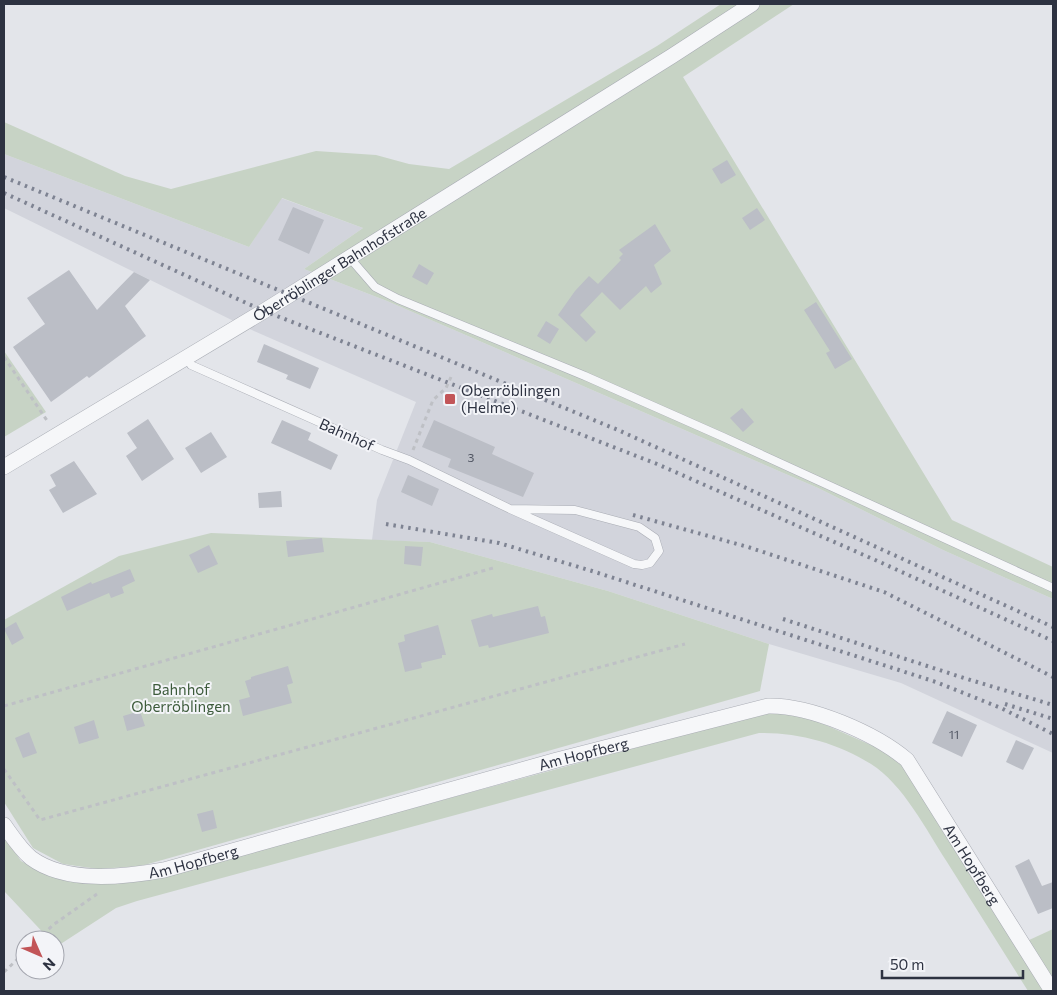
<svg xmlns="http://www.w3.org/2000/svg" width="1057" height="995" viewBox="0 0 1057 995" font-family="Commissioner,sans-serif">
  <rect width="100%" height="100%" fill="#e3e5ea"/>
  <path fill="#d2d4dc" d="M4 154 249 247 281 198 363 228 304 269 387 301 818 488 943 550 1053 599V753L901 683 769 644 608 591 430 542 372 540 377 500 416 402 254 331 4 208Z"/>
  <g fill="#c7d3c5">
    <path d="M721 4H794L683 77 952 520 1053 567V599L943 550 818 488 387 301 304 269 363 228 282 198 249 247 4 154V122L125 176 171 189 316 151 376 155 409 164 449 169 657 46Z"/>
    <path d="M4 351 46 412 4 437Z"/>
    <path d="M211 533 430 542 608 591 769 644 760 691 141 866 98 869 63 864 33 848 4 802V620L119 556Z"/>
    <path d="M764 713 803 715 889 753 901 762 1046 991H1028C1001 948 974 905 947 862 927 831 903 784 871 764 838 743 797 732 759 733L137 901 116 908 56 947 55 940H50L4 891V836L21 861 50 876 154 878Z"/>
    <path d="M1053 929V983L1027 941Z"/>
  </g>
  <g fill="#bbbec6">
    <path d="M727 160 736 175 721 184 712 169Z"/>
    <path d="M293 207 324 220 309 254 278 240Z"/>
    <path d="M757 208 765 220 750 230 742 218Z"/>
    <path d="M655 224 671 251 654 265 662 284 651 293 646 286 620 310 602 292 580 315 596 332 586 342 558 315 575 291 589 276 598 284 621 260 619 258 623 254 619 250Z"/>
    <path d="M419 264 434 273 427 285 412 277Z"/>
    <path d="M69 270 97 310 134 272 150 280 125 306 146 336 89 378 87 376 51 402 13 347 45 324 27 298Z"/>
    <path d="M816 302 852 359 835 369 826 353 830 351 804 310Z"/>
    <path d="M546 321 559 329 550 344 537 336Z"/>
    <path d="M264 344 319 368 310 389 286 379 288 375 257 362Z"/>
    <path d="M742 408 754 422 743 432 730 418Z"/>
    <path d="M148 419 174 459 142 481 126 456 137 448 127 433Z"/>
    <path d="M282 420 311 433 308 440 338 455 331 470 271 443Z"/>
    <path d="M434 420 495 447 492 454 534 473 523 497 448 467 451 459 422 447Z"/>
    <path d="M211 432 227 457 201 473 185 448Z"/>
    <path d="M74 461 97 494 63 513 49 490 56 486 50 475Z"/>
    <path d="M408 475 439 489 432 506 401 492Z"/>
    <path d="M281 491 282 507 259 508 258 493Z"/>
    <path d="M322 538 324 552 288 557 286 541Z"/>
    <path d="M209 545 218 564 198 573 189 555Z"/>
    <path d="M405 546 423 547 421 566 404 564Z"/>
    <path d="M130 569 135 581 122 587 124 593 111 598 109 593 67 611 61 597 91 582 92 584Z"/>
    <path d="M538 606 541 617 545 616 549 633 489 648 488 645 479 647 471 620 492 614 493 617Z"/>
    <path d="M16 622 24 638 12 645 4 629Z"/>
    <path d="M438 625 446 655H442V658L421 663 422 668 405 672 398 643 405 641 404 635Z"/>
    <path d="M288 666 293 683 287 685 292 703 243 716 239 700 250 697 245 681 251 679V677Z"/>
    <path d="M140 711 145 726 127 731 123 716Z"/>
    <path d="M947 711 977 725 962 757 932 743Z"/>
    <path d="M94 720 99 738 79 744 74 727Z"/>
    <path d="M29 732 37 753 23 758 15 738Z"/>
    <path d="M1016 740 1034 748 1023 770 1006 762Z"/>
    <path d="M213 810 217 828 202 832 197 814Z"/>
    <path d="M1029 859 1042 886 1053 882V908L1038 914 1015 866Z"/>
  </g>
  <g fill="none" stroke-linecap="round" stroke-linejoin="round">
    <defs>
      <g id="service">
        <path d="M349 257 375 287 398 299 585 376 723 437 1053 588"/>
        <path d="M186 357 191 365 382 450 409 460 510 509 575 510 639 527 655 538 659 551 650 563 642 565 634 564 510 509"/>
      </g>
      <g id="minor">
        <path id="s1" d="M4 467 264 311 672 56 752 4"/>
        <path id="s2" d="M4 825C12 836 20 849 31 858 66 884 124 877 164 870L557 760 768 706C810 705 875 733 907 760L1052 991"/>
      </g>
    </defs>
    <use href="#service" stroke="#a9acb4" stroke-width="9"/>
    <use href="#minor" stroke="#a9acb4" stroke-width="16"/>
    <g stroke="#bec0c5" stroke-width="3" stroke-dasharray="4 4" stroke-linecap="butt">
      <path d="M4 357 48 422"/>
      <path d="M413 450 433 400 446 388 451 377"/>
      <path d="M4 706 493 568"/>
      <path d="M4 769 40 820 685 644"/>
      <path d="M37 940 53 925 97 894"/>
      <path d="M4 972 25 952"/>
    </g>
    <use href="#service" stroke="#f6f7f9" stroke-width="8"/>
    <use href="#minor" stroke="#f6f7f9" stroke-width="15"/>
    <g stroke="#7e8392" stroke-width="4" stroke-dasharray="2.5 5" stroke-linecap="butt">
      <path d="M4 177 618 430 1053 627"/>
      <path d="M4 193 264 311 657 464 882 563 1053 641"/>
      <path d="M633 515 748 547 884 592 1053 677"/>
      <path d="M386 524 499 543 592 571 936 682 1001 708 1053 734"/>
      <path d="M783 619 964 678 1053 705"/>
      <path d="M1005 704 1053 719"/>
    </g>
  </g>
  <rect fill="#c25558" stroke="#f3f4f8" stroke-width="2" x="444" y="393" width="12" height="12" rx="2.5"/>
  <g text-anchor="middle" dominant-baseline="central" stroke-width="4" stroke-linejoin="round" paint-order="stroke">
    <g font-size="12" fill="#505562">
      <text x="471" y="457">3</text>
      <text x="954" y="734">11</text>
    </g>
    <g font-size="15" fill="#2d3241" stroke="#f3f4f8">
      <text stroke="none"><textPath href="#s1" startOffset="392">Oberröblinger Bahnhofstraße</textPath></text>
      <text transform="translate(347 434) rotate(24)">Bahnhof</text>
      <text stroke="none"><textPath href="#s2" startOffset="615">Am Hopfberg</textPath></text>
      <text stroke="none"><textPath href="#s2" startOffset="210">Am Hopfberg</textPath></text>
      <text stroke="none"><textPath href="#s2" startOffset="1080">Am Hopfberg</textPath></text>
    </g>
    <g font-size="15" fill="#2d3241" stroke="#f3f4f8" text-anchor="start">
      <text x="461" y="390">Oberröblingen<tspan x="461" dy="17">(Helme)</tspan></text>
    </g>
    <g font-size="15" fill="#3d5b3b" stroke="#f3f4f8">
      <text x="181" y="689">Bahnhof<tspan x="181" dy="17">Oberröblingen</tspan></text>
    </g>
  </g>
  <rect width="1057" height="995" fill="none" stroke="#2d3241" stroke-width="10"/>
  <g transform="translate(40 955) rotate(135)"><circle r="24" fill="#f3f4f8" stroke="#a4a6af"/>
  <path d="M0-4L9 19L0 12L-9 19Z" fill="#c25558"/>
  <text y="-8" font-size="14" font-weight="bold" text-anchor="middle" fill="#2d3241">N</text>
  </g>
  <path d="M882 970v8h141v-8" fill="none" stroke="#2d3241" stroke-width="2.5"/>
  <text x="890" y="970" font-size="15" fill="#2d3241" stroke="#f3f4f8" stroke-width="4" paint-order="stroke">50 m</text>
</svg>
